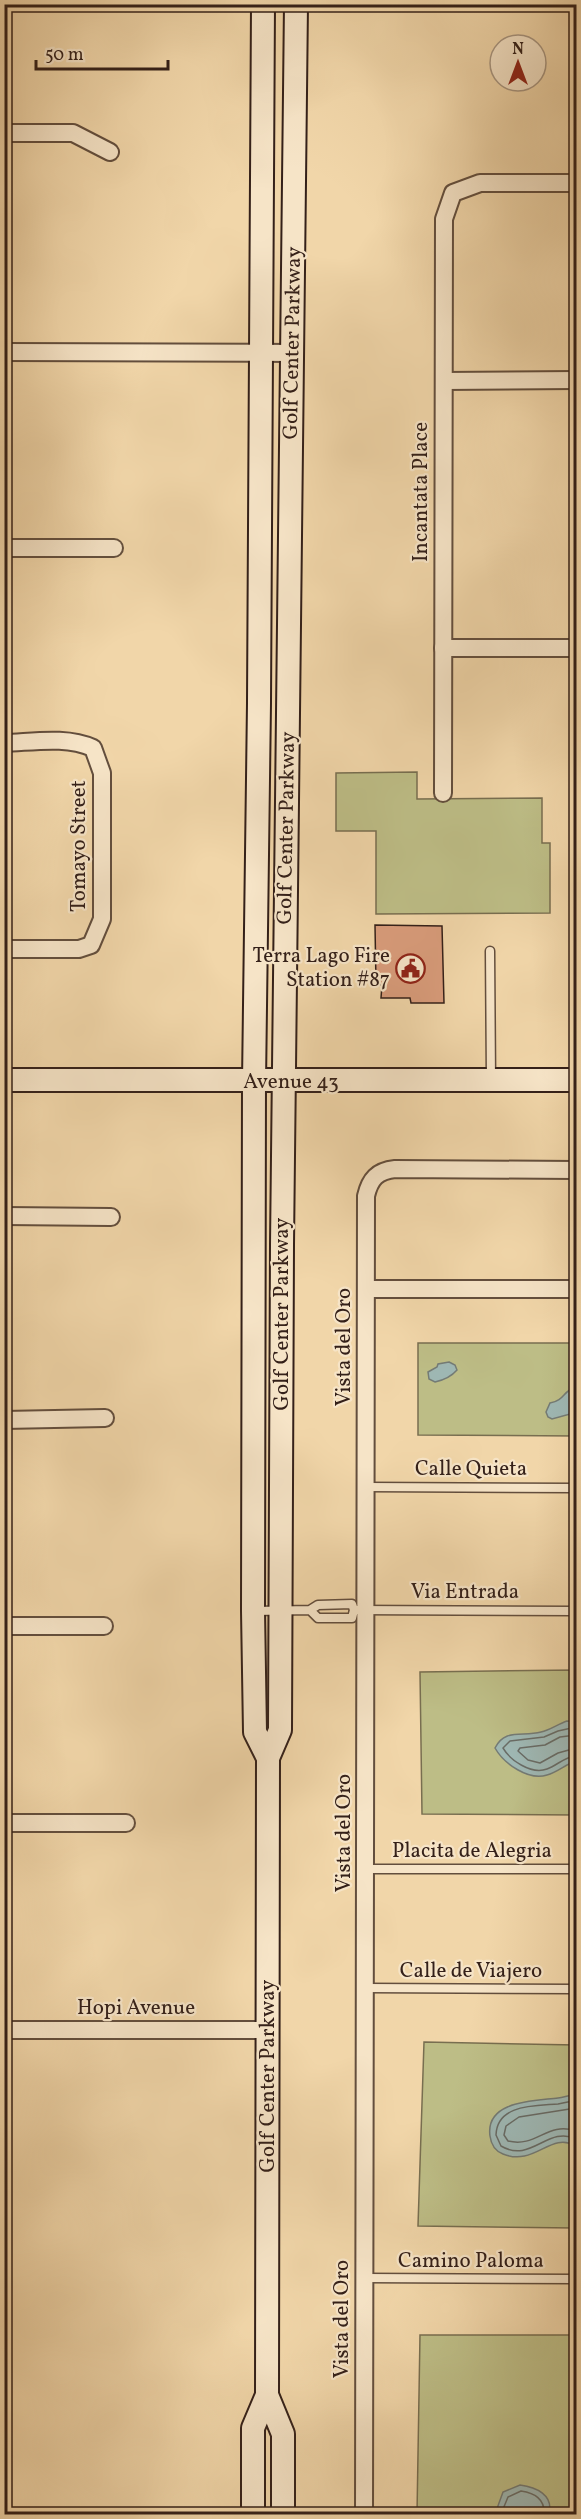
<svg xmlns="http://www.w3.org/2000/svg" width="581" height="2519" viewBox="0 0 581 2519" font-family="Vollkorn,serif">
  <rect width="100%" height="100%" fill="#f1d6a9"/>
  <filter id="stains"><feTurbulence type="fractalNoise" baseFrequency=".00333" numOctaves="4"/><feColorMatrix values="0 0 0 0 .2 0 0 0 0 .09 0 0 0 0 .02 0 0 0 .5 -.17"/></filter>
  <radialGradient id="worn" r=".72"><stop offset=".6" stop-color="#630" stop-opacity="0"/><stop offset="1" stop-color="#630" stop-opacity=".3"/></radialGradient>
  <g fill="#bdbd86" stroke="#786e50" stroke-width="1.5">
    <path d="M417 772V799L542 798V843H550V913L376 914V831H336V773Z"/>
    <path d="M418 1343H576V1436L418 1435Z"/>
    <path d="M576 1670V1815L422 1814 420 1672Z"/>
    <path d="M424 2042 576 2045V2228L418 2226Z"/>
    <path d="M420 2335H576V2514H417Z"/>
  </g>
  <g fill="#9eb7b3" stroke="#747b75" stroke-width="1.5">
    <path d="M449 1362 455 1365 457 1370C451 1377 444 1380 435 1382L429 1379 428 1372 437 1367 438 1364Z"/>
    <path d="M575 1387H576V1417L570 1414 552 1419 548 1417 546 1412 550 1403C565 1400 562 1392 575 1387Z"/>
    <path d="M567 1721 576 1722V1761C566 1764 558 1772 547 1775 529 1781 504 1764 495 1748 505 1728 522 1737 541 1732 550 1730 558 1724 567 1721Z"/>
    <path d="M576 2095V2146C550 2131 535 2167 503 2154 495 2151 491 2144 490 2136 485 2100 536 2101 558 2098 565 2097 570 2095 576 2095Z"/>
    <path d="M520 2485C536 2487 554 2495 549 2514H495L503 2492Z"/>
  </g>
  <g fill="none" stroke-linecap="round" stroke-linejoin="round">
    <g stroke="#696c66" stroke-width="1.5">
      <path d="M576 1727 558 1731 544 1737 510 1741 503 1748C510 1760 531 1775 547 1769 558 1765 564 1757 576 1756"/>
      <path d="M576 1735 560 1737 545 1745 520 1748 518 1751 528 1760 540 1763 558 1753 576 1748"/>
      <path d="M576 2101C570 2101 564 2103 558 2104 535 2106 497 2104 496 2135L501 2146C531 2164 548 2125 576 2139"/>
      <path d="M576 2108 519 2117 506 2126 504 2135 508 2141C537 2148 547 2121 576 2131"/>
      <path d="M501 2514 508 2497 521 2491C535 2493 545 2499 544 2514"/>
    </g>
  </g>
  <path fill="#d99c7b" stroke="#342019" stroke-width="1.5" d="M375 925 442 926 444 1003H411L410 998H381L382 985 376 984Z"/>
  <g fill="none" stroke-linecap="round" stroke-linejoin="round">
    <defs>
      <g id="lane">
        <path d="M490 951 491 1080"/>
        <path d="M366 1487 576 1488"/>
        <path d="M354 1610 576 1611"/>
        <path d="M255 1611 310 1610 318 1605 352 1604 354 1610 352 1618H318L310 1610"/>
        <path d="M367 1869H576"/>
        <path d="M366 1988 576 1989"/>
        <path d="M365 2278 576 2279"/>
      </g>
      <g id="street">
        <path d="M4 133H73L110 152"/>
        <path d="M4 352 294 353"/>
        <path d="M444 381 576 380"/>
        <path d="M4 548H114"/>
        <path d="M443 648H576"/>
        <path d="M4 743C34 742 66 736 93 748L102 773V919L91 945 79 949H4"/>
        <path d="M443 793 444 219 453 193 480 183H576"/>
        <path d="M4 1216 111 1217"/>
        <path d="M367 1289H576"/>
        <path d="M4 1420 105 1418"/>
        <path d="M4 1626H104"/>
        <path d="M4 1823H126"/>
        <path d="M4 2030H268"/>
        <path d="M364 2514 366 1196C370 1179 377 1171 395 1169L576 1170"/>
      </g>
      <g id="secondary">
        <path d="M263 4 259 703 254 1082 253 1611 255 1732 268 1758"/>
        <path d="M4 1080H576"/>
        <path d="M267 2395 283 2434V2514"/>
        <path d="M253 2514V2428L267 2395 268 1758 280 1730 282 1245 296 4"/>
      </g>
    </defs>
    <use href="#lane" stroke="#634e3d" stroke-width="11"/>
    <use href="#street" stroke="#634e3d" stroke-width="20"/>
    <use href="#secondary" stroke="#342019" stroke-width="26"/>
    <use href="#lane" stroke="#f6e4c7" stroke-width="8"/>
    <use href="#street" stroke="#f6e4c7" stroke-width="16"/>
    <use href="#secondary" stroke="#f6e4c7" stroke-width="22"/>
  </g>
  <defs>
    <symbol id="civic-ring" viewBox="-11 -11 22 22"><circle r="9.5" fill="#f6e4c7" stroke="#8f2418" stroke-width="1.5"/><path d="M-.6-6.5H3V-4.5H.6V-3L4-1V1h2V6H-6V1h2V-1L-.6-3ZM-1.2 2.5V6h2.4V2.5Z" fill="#8f2418"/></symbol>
  </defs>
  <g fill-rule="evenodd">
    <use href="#civic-ring" x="394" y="952" width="33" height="33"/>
  </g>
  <g text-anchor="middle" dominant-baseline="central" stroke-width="4.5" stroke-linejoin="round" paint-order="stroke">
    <g font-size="21" fill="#342019" stroke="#f6e4c7">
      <text transform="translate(293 343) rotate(-89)">Golf Center Parkway</text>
      <text transform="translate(421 492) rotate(-90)">Incantata Place</text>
      <text transform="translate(287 828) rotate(-89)">Golf Center Parkway</text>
      <text transform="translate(79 846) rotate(-90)">Tomayo Street</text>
      <text x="291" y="1082">Avenue 43</text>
      <text transform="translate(282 1314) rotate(-90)">Golf Center Parkway</text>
      <text transform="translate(344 1347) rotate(-90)">Vista del Oro</text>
      <text x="471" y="1469">Calle Quieta</text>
      <text x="465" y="1592">Via Entrada</text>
      <text transform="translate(344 1833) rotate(-90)">Vista del Oro</text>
      <text x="472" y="1851">Placita de Alegria</text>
      <text x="471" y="1971">Calle de Viajero</text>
      <text x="136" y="2008">Hopi Avenue</text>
      <text transform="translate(268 2076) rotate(-90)">Golf Center Parkway</text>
      <text x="471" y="2261">Camino Paloma</text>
      <text transform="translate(342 2319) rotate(-90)">Vista del Oro</text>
    </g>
    <g font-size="21" fill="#342019" stroke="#f6e4c7" text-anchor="end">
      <text x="390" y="956">Terra Lago Fire<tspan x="390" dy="24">Station #87</tspan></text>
    </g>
  </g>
  <rect width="581" height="2519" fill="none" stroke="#f1d6a9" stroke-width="24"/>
  <rect x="6" y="6" width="569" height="2507" fill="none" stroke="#342019" stroke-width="3"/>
  <rect x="12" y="12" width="557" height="2495" fill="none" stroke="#342019" stroke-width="1.5"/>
  <g transform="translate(518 63)"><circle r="28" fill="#f6e4c7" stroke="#a89681" stroke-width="1.5"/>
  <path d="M0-4.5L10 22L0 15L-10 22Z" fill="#8f2418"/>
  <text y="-9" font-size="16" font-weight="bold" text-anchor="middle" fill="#342019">N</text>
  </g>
  <path d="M36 60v9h132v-9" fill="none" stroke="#342019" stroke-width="3"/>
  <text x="45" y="60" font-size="18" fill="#342019" stroke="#f6e4c7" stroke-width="4.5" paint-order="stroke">50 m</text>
  <rect width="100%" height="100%" filter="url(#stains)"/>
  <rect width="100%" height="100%" fill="url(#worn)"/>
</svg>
